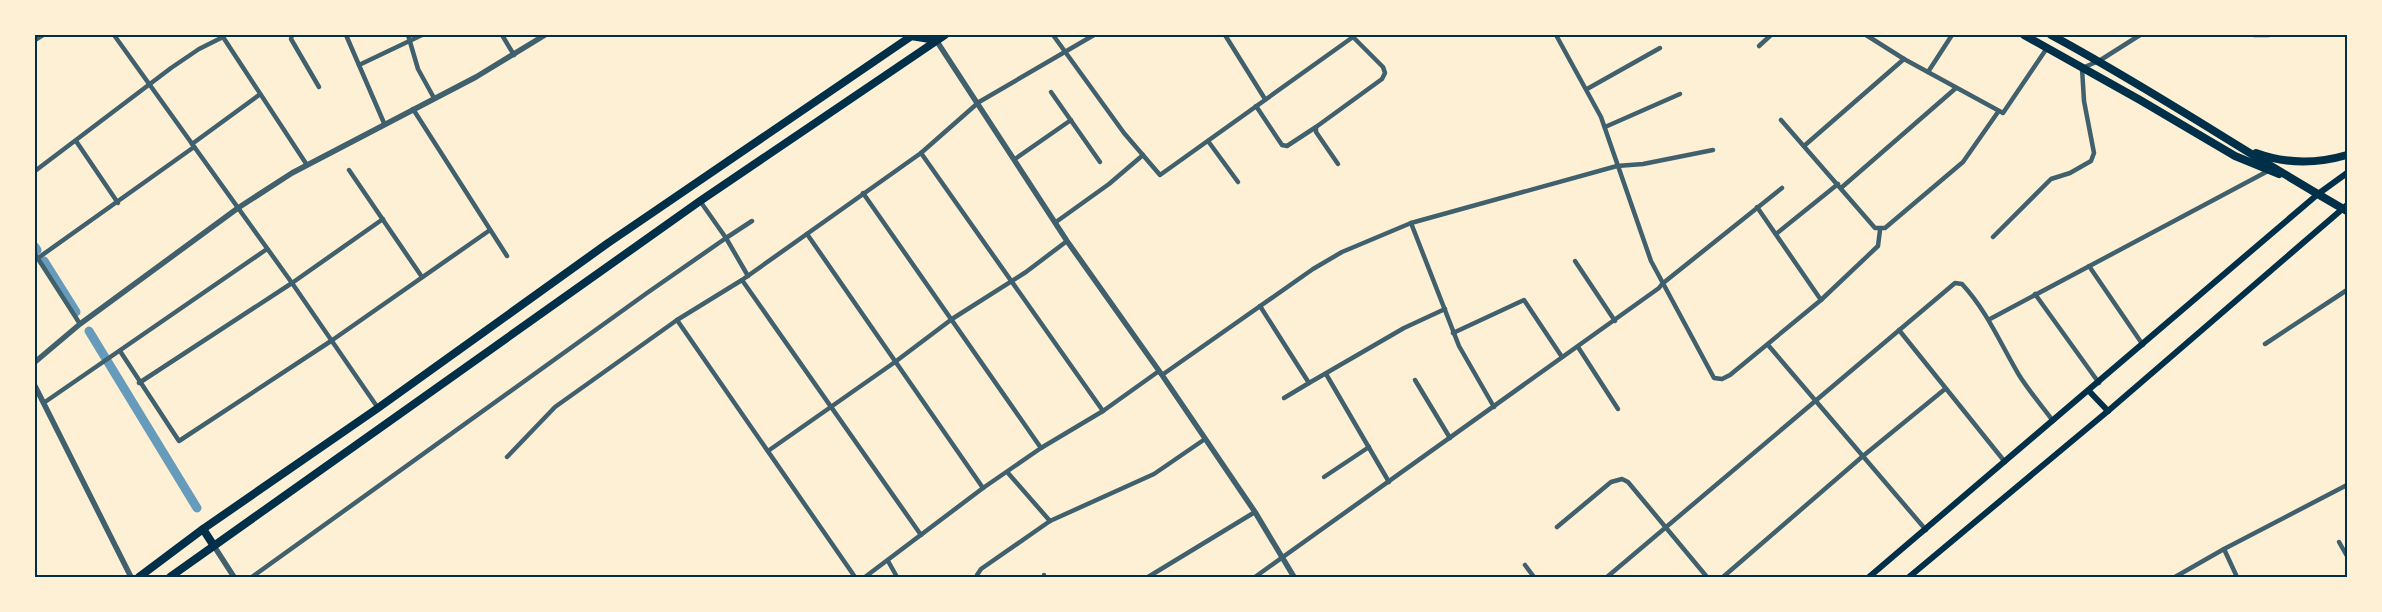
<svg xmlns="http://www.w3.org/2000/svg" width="2382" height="612" viewBox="0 0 2382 612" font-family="'Work Sans',sans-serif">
  <rect width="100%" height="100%" fill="#fdf0d5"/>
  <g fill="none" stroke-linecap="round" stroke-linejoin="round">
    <g stroke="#669bbc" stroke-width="9">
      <path d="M35 247 37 250"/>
      <path d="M44 261 76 312"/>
      <path d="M89 331 197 508"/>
    </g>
    <g stroke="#3f606c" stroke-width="4.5">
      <path d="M114 35 292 283 378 408"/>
      <path d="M292 35 291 39 319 87"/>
      <path d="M346 35 384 123"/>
      <path d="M408 35 418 69 434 98"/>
      <path d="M502 35 514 55"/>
      <path d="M1053 35 1124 133 1160 175 1353 37"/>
      <path d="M1225 35 1265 99"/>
      <path d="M1556 35 1601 117 1651 261 1714 378 1722 379 1730 375 1821 300 1878 246 1880 230"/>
      <path d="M1866 35 1904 59 2003 113 2047 48"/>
      <path d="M2254 35H2269"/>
      <path d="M35 40 43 35"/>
      <path d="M1759 46 1771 35"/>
      <path d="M359 65 422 35"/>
      <path d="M1928 72 1952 35"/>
      <path d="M1587 89 1660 48"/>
      <path d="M1051 92 1100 162"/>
      <path d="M1256 106 1282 145 1287 146 1316 127"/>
      <path d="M413 109 507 256"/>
      <path d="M1781 120 1875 228H1885L1963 162 1998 112"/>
      <path d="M1605 127 1680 94"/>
      <path d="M76 141 118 203"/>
      <path d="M1208 141 1238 182"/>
      <path d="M192 144 259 95"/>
      <path d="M1804 146 1904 59"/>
      <path d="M921 153 1103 411"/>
      <path d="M1015 159 1071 120"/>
      <path d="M1338 164 1316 132V127L1382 79 1385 73 1383 67 1351 35"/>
      <path d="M349 170 422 277"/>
      <path d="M35 171 171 68 199 49 223 37 307 165"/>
      <path d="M1841 188 1956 88"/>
      <path d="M863 193 1041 448"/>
      <path d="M1757 207 1821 300"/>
      <path d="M1056 222 1109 184 1143 155"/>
      <path d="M1411 223 1459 346 1494 407"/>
      <path d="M807 234 983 488"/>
      <path d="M1776 234 1838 184"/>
      <path d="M1993 237 2051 179 2070 173 2091 161 2094 153 2084 101 2082 68 2099 61 2140 35"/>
      <path d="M35 254 80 324"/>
      <path d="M38 258 194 147"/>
      <path d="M1575 261 1615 321"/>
      <path d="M2089 266 2143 345"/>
      <path d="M748 276 726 238 752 221"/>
      <path d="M742 280 921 535"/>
      <path d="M2035 294 2099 383"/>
      <path d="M1260 306 1309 383 1404 328 1445 309"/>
      <path d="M1990 319 2268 171"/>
      <path d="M677 320 855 577"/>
      <path d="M1899 330 2005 462"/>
      <path d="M1453 333 1524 300 1562 357"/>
      <path d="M2265 344 2347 290"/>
      <path d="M1768 345 1926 530"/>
      <path d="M1578 347 1618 409"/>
      <path d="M120 351 179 441 331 341 490 230"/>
      <path d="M1326 374 1389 482"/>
      <path d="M1162 375 1313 269 1342 252 1411 223 1617 166 1643 164 1713 150"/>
      <path d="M1415 380 1450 438"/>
      <path d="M139 383 292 283 383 219"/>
      <path d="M1284 398 1309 383"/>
      <path d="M45 402 267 249"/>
      <path d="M768 451 895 362 952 319 1026 272 1067 241"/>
      <path d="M507 457 555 407 677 320 742 280 921 153 979 102 1094 35"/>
      <path d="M1008 473 1050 521"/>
      <path d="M1324 477 1369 447"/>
      <path d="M1557 527 1611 482 1622 479 1628 482 1707 577"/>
      <path d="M2339 542 2347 556"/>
      <path d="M2224 549 2237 577"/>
      <path d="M888 561 897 577"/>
      <path d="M1525 565 1534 577"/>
      <path d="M1044 575V577"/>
      <path d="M252 577 647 293 726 238 700 201"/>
      <path d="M865 577 983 488 1041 448 1103 411 1159 371"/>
      <path d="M979 577 977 575 981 569 1050 521 1154 474 1205 439"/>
      <path d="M1148 577 1255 512"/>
      <path d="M1255 577 1659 288 1662 284 1782 188"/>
      <path d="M1607 577 1955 283 1962 284C1987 311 2000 343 2019 375 2029 391 2042 406 2053 421"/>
      <path d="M1723 577 1863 456 1945 389"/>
      <path d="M2175 577 2224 549 2347 485"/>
    </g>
    <g stroke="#3f606c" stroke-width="5.5">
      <path d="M936 40 1067 241 1162 375 1255 512 1294 577"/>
      <path d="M35 362 80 324 238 208 292 173 476 77 545 35"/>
      <path d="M35 386 131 577"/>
      <path d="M214 546 234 577"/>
    </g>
    <g stroke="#003049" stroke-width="6">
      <path d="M2089 391 2108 411"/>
      <path d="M1869 577 2318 194 2347 173"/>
      <path d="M1909 577 2108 411 2347 205"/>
    </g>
    <g stroke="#003049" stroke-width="8">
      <path d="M911 36 936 40"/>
      <path d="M203 529 214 546"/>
      <path d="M139 577 203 529 378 408 608 243 913 35"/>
      <path d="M170 577 700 201 945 35"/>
    </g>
    <g stroke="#003049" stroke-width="8">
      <path d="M2024 35 2140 100 2235 156 2279 174"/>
      <path d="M2051 35C2152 89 2247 154 2347 211"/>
      <path d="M2256 153C2286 164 2316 164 2347 155"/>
    </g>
  </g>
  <rect width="2382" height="612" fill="none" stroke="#fdf0d5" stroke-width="72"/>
  <rect x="36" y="36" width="2310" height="540" fill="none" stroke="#003049" stroke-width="2"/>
</svg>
